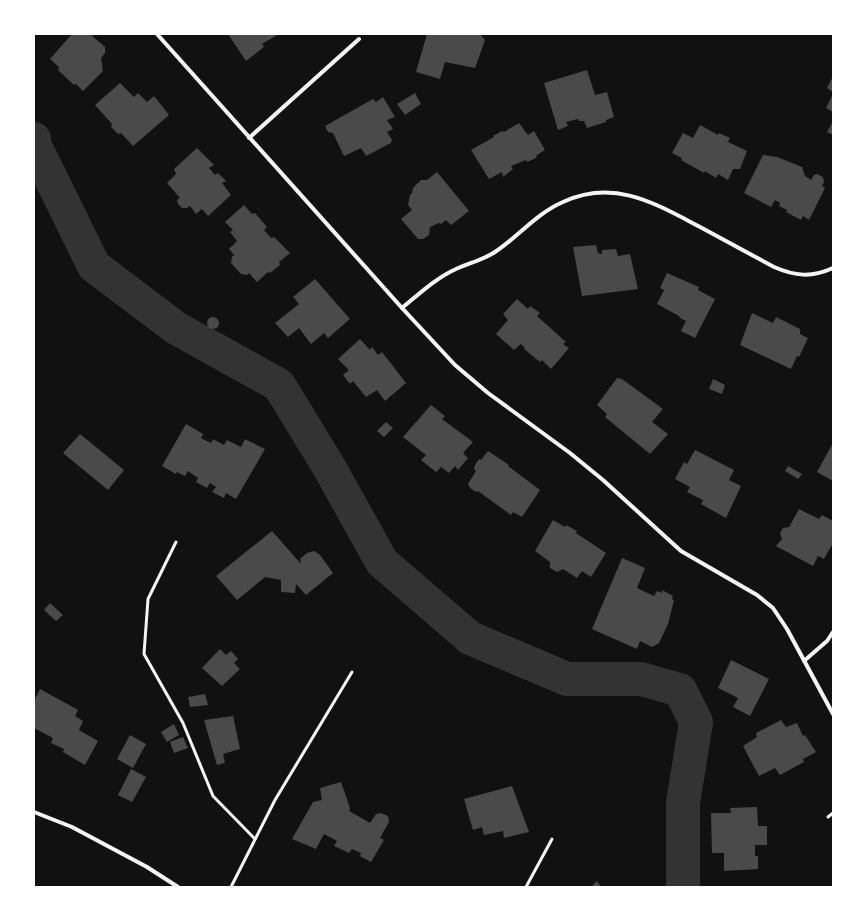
<svg xmlns="http://www.w3.org/2000/svg" width="867" height="921" viewBox="0 0 867 921" font-family="'Zilla Slab',serif">
  <rect width="100%" height="100%" fill="#111"/>
  <g fill="none" stroke-linecap="round" stroke-linejoin="round">
    <path stroke="#333" stroke-width="34" d="M34 139V144L94 266 176 328 279 385 329 467 382 562 470 638 567 679H641L680 690 696 722 683 803V887"/>
  </g>
  <g fill="#4a4a4a">
    <path d="M72 34H90L105 47V53L101 58 103 71 83 91 76 84 74 85 58 70 59 67 50 59Z"/>
    <path d="M228 34H279L262 44 264 47 246 61Z"/>
    <path d="M427 34H480L485 40 475 68 445 62 440 79 416 72Z"/>
    <path d="M587 70 595 95 607 92 614 117 606 120V122L587 128 584 121H579L578 119 566 122 568 126 558 130 544 83Z"/>
    <path d="M833 76V92L827 88Z"/>
    <path d="M120 83 134 97 138 93 147 102 154 96 169 115 133 146 121 133 118 134 111 127 112 124 95 105Z"/>
    <path d="M415 93 421 104 405 115 397 104Z"/>
    <path d="M833 94V112L826 108Z"/>
    <path d="M383 97 395 117 387 120 393 129 387 132 392 140 391 143 366 156 361 148 344 156 333 133 328 132 325 126 373 99 376 102Z"/>
    <path d="M833 121V135L827 132Z"/>
    <path d="M519 123 528 135 534 131 545 150 537 155 536 158 527 162 526 160 511 166 513 169 503 177 502 172 489 179 471 150 494 137 493 136 502 131 504 132Z"/>
    <path d="M700 125 718 135 719 133 730 138 728 142 747 151 740 169H733L728 180 718 174 716 178 705 171 704 173 681 160 682 158 672 153 683 133 693 138Z"/>
    <path d="M197 148 214 165 209 168 215 175 218 173 226 181 222 183 231 195 208 216 202 209 196 214 190 206 187 208H182L178 204 177 200 180 198 167 183 176 174 174 169Z"/>
    <path d="M763 155 777 157 802 167 805 176 811 180 814 175 817 174 823 177 824 182 822 186 825 188 809 220 803 216 801 220 786 212 787 210 779 206 780 203 775 200 771 207 744 193Z"/>
    <path d="M437 172 469 211 451 225 446 220 441 224 439 223 430 227 429 235 423 239H418L401 219 412 210 408 205 410 195 412 193 413 188 421 180H427Z"/>
    <path d="M244 205 252 214 255 213 267 227 264 230 271 238 274 237 290 253 279 262 280 265 270 273 268 272 257 282 249 273 247 275 241 274 231 263 232 257 234 255 229 249 237 241 230 232 233 230 225 222Z"/>
    <path d="M596 245 598 253 602 254V250L616 249 618 256 630 254 638 289 582 296 573 247Z"/>
    <path d="M667 273 699 287 698 290 715 299 695 338 681 331 686 321 680 318 679 316 657 304 664 290 660 288Z"/>
    <path d="M315 279 350 319 328 338 324 333 311 344 299 328 288 337 275 323 299 304 293 297Z"/>
    <path d="M517 299 528 309 530 306 540 313 537 316 566 342 563 344 569 348 551 369 542 360 540 362 524 349 525 348 521 344 514 350 496 334 508 320 503 314Z"/>
    <path d="M752 313 773 323 776 317 800 329V334L808 338 799 357 797 356 791 369 740 345Z"/>
    <circle cx="213" cy="323" r="6"/>
    <path d="M360 339 370 350 372 347 378 355 382 352 406 383 385 401 377 390 366 397 353 381 350 384 343 375 349 370 338 359Z"/>
    <path d="M617 378 622 379 663 409 652 422 668 434 650 454 605 417 607 414 597 405Z"/>
    <path d="M713 379 725 385 722 394 709 389Z"/>
    <path d="M431 405 445 416 442 419 473 442 463 453 468 458 458 470 455 466 449 473 441 467 436 472 421 460 426 455 403 437Z"/>
    <path d="M386 422 393 428 384 437 377 431Z"/>
    <path d="M186 424 203 434 201 438 211 443 213 439 224 445 227 440 241 447 245 439 265 449 236 499 226 493 224 498 212 492 216 487 210 483 207 488 196 482 198 478 188 471 185 476 177 472 176 474 162 466Z"/>
    <path d="M80 434 124 470 108 490 63 453Z"/>
    <path d="M833 443V481L817 472Z"/>
    <path d="M695 450 734 470 729 480 741 486 726 518 701 504 703 500 687 492 690 487 675 479 684 462 687 464Z"/>
    <path d="M488 451 509 465 508 466 540 490 522 517 513 512 511 515 478 491 476 492 470 488 468 484 476 471 474 469 475 465 479 459 481 460Z"/>
    <path d="M788 466 802 474 798 479 785 471Z"/>
    <path d="M799 509 819 519 822 515 833 521V543L824 559 818 556 813 566 776 546 782 539 780 533 783 528 789 527Z"/>
    <path d="M553 520 565 527 566 525 577 531 576 533 606 553 591 577 582 571 577 578 563 569 557 572 550 568V562L535 551Z"/>
    <path d="M272 531 301 564 300 559 307 553 314 551 320 555 333 573 306 595 296 584 295 593 281 592V580L265 577 237 600 216 576Z"/>
    <path d="M622 558 645 568 637 588 654 596 657 591 662 593V590L673 596 672 599 674 600 668 624 659 643 652 647 640 641 637 649 592 629Z"/>
    <path d="M50 603 63 615 56 621 44 610Z"/>
    <path d="M220 649 226 655 231 651 238 659 234 663 240 669 222 686 202 668Z"/>
    <path d="M731 660 769 679 750 716 733 707 738 698 718 688Z"/>
    <path d="M40 689 78 710 75 716 83 721 79 730 98 741 85 765 63 752 64 749 51 743 53 738 34 728V701Z"/>
    <path d="M205 694 208 705 190 707 188 697Z"/>
    <path d="M233 716 240 749 223 754 225 763 217 765 204 720Z"/>
    <path d="M781 720 786 727 797 723 803 736 805 735 816 752 803 759 804 762 780 775 775 768 759 776 743 746 757 737 756 733Z"/>
    <path d="M174 724 179 735 167 742 161 732Z"/>
    <path d="M130 735 146 744 133 768 117 759Z"/>
    <path d="M183 737 188 748 174 753 170 742Z"/>
    <path d="M131 769 146 777 132 802 118 795Z"/>
    <path d="M341 782 350 808 349 811 370 823 376 814 381 813 388 816 389 822 380 838 384 840 371 862 360 856 361 853 352 849 349 853 334 846 337 841 324 834 316 849 292 839 313 802 322 800 320 788Z"/>
    <path d="M512 786 529 832 504 838 503 831 484 835 482 827 473 830 464 799Z"/>
    <path d="M757 807 758 826H767V845H755V856H758V869L724 871V853H712L711 813H731L730 808Z"/>
    <path d="M597 881 601 887H591Z"/>
  </g>
  <g fill="none" stroke-linecap="round" stroke-linejoin="round">
    <g stroke="#f5f5f5" stroke-width="3">
      <path d="M176 542 148 599 144 654 183 723 213 796 255 839"/>
      <path d="M828 817 833 813"/>
      <path d="M231 887 275 800 352 672"/>
      <path d="M526 887 552 839"/>
    </g>
    <g stroke="#f5f5f5" stroke-width="4">
      <path d="M157 34 402 308 455 365 488 393 570 453 603 480 681 551 757 595 773 608 787 629 833 714"/>
      <path d="M249 138 359 39"/>
      <path d="M402 308C419 294 436 278 456 269 469 263 483 260 495 252 518 237 537 213 563 202 615 178 656 204 702 228 726 241 750 254 774 267 795 276 811 278 833 268"/>
      <path d="M804 661 827 641 833 632"/>
      <path d="M34 812 72 827 147 867 178 887"/>
    </g>
  </g>
  <rect width="867" height="921" fill="none" stroke="#ffffff" stroke-width="70"/>
</svg>
